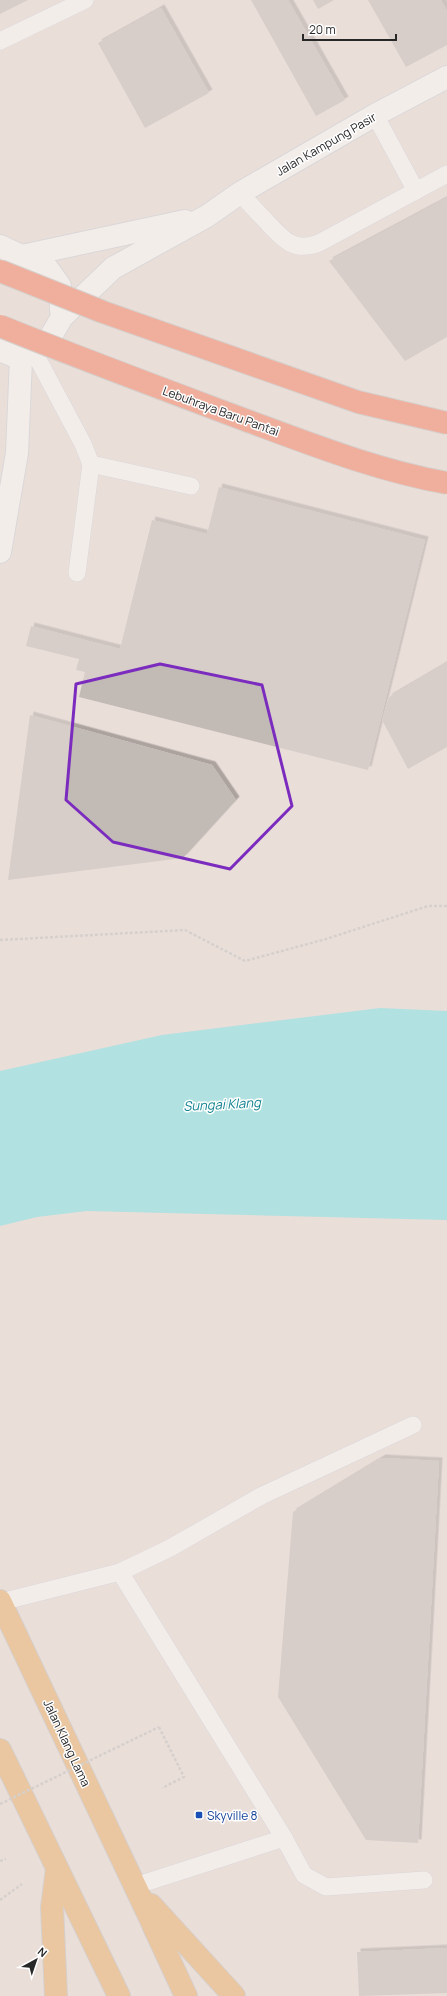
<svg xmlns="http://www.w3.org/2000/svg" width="447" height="1996" viewBox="0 0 447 1996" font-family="Manrope,sans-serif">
  <defs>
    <filter id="shadow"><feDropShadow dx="3.5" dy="-3.5" stdDeviation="0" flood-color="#0004"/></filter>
  </defs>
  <rect width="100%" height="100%" fill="#eaded9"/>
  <path fill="#6ee5ea" d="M380 1008 447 1011V1220L87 1211 37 1217 0 1226V1071L162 1035Z"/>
  <g fill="#c2bab5" filter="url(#shadow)">
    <path d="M0 0H28L0 14Z"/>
    <path d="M251 0H288L345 100 316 116Z"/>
    <path d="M313 0H334L318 9Z"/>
    <path d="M368 0H441L447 11V45L406 67Z"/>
    <path d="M161 8 209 93 145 128 98 43Z"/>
    <path d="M447 198V337L405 361 329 261Z"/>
    <path d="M219 487 425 540 368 770 79 697 85 672 76 670 79 659 26 646 31 626 120 649 152 520 207 534Z"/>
    <path d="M447 663V747L408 769 382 720 389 697Z"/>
    <path d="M30 715 212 765 236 800 183 858 8 880Z"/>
    <path d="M382 1458 439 1461 418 1843 366 1840 278 1697 293 1512Z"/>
    <path d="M447 1948V1993L359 1996 357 1952Z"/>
  </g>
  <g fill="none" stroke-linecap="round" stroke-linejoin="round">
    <defs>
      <g id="service">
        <path d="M0 41 85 0"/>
        <path d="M375 115 416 191"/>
        <path d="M240 193C249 203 257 212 266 221 283 239 293 253 319 243L447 174"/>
        <path d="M33 350 83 444 91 464 77 573"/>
        <path d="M91 464 191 486"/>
        <path d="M120 1572 170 1548 261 1496 413 1425"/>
        <path d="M1 1602 120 1572 284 1838 135 1886"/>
        <path d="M284 1838 304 1875 326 1887 424 1880"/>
      </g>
      <path id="minor" d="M0 552 17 453 21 359"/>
      <g id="tertiary">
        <path d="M0 246 47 268 60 286 61 310"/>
        <path d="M22 256 185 221"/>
        <path d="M0 350 21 359 37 348 51 336 62 317 113 268 207 216 240 193 375 115 447 77"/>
      </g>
      <g id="primary">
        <path d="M0 1601C53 1714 106 1827 160 1939L135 1886"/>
        <path d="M0 1750 119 1996"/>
        <path d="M151 1905 234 1996"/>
        <path d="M154 1927 186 1996"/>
        <path d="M56 1996 52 1907 57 1869"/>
      </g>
    </defs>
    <use href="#service" stroke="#c7cfd9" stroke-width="18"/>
    <use href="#minor" stroke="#c7cfd9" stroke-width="24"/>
    <use href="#tertiary" stroke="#c7cfd9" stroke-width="24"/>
    <use href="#primary" stroke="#bebebe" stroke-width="24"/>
    <g stroke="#bebebe" stroke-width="2.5" stroke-dasharray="3 2" stroke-linecap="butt">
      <path d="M0 940 185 930 245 961 326 939 428 906H447"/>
      <path d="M159 1727 184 1777 162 1788"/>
      <path d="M0 1861 6 1859"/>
      <path d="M0 1900 22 1884"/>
    </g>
    <use href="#service" stroke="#fff" stroke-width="17"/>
    <use href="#minor" stroke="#fff" stroke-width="22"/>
    <use href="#tertiary" stroke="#fff" stroke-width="22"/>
    <use href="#primary" stroke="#ebaa5c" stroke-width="22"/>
    <defs>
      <g id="motorway-bridge">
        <path d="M0 271 103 312 358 402 447 423"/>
        <path d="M0 326C79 358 160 388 240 418 308 443 375 470 447 483"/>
      </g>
    </defs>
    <use href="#motorway-bridge" stroke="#bebebe" stroke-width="24" stroke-linecap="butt"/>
    <path stroke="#bebebe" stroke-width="2.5" stroke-dasharray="3 2" stroke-linecap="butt" d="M0 1804 159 1727"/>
    <use href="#motorway-bridge" stroke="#f87755" stroke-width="22"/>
  </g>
  <path d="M0 0H447V1996H0ZM160 664 262 685 292 806 230 869 113 842 66 800 76 684Z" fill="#eaded9" fill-opacity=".55" fill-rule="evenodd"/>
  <path fill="none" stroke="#7b2cbf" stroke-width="3" stroke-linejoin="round" d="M160 664 262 685 292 806 230 869 113 842 66 800 76 684Z"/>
  <rect fill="#1a4fb4" stroke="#fff" stroke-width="1.5" x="195" y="1811" width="8" height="8" rx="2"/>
  <g text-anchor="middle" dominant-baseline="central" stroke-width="3" stroke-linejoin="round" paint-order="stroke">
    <g font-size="12" fill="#272727" stroke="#fff">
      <text transform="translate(326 144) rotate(-30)">Jalan Kampung Pasir</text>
      <text transform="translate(221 411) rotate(20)">Lebuhraya Baru Pantai</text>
      <text transform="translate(67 1743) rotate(65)">Jalan Klang Lama</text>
    </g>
    <g font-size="12" fill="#164399" stroke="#fff" text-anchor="start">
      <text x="207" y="1815">Skyville 8</text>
    </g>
    <g font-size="13" font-style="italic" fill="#118291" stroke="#fff">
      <text transform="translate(222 1104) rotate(-3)">Sungai Klang</text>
    </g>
  </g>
  <g transform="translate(36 1960) rotate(40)" stroke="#ffffff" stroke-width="3" paint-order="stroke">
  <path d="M0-3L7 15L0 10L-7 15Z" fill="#272727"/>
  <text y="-6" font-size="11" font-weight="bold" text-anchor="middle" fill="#272727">N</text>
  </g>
  <path d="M303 34v6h93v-6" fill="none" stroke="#272727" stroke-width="2"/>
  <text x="309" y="34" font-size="12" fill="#272727" stroke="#ffffff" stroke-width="3" paint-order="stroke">20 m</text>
</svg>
